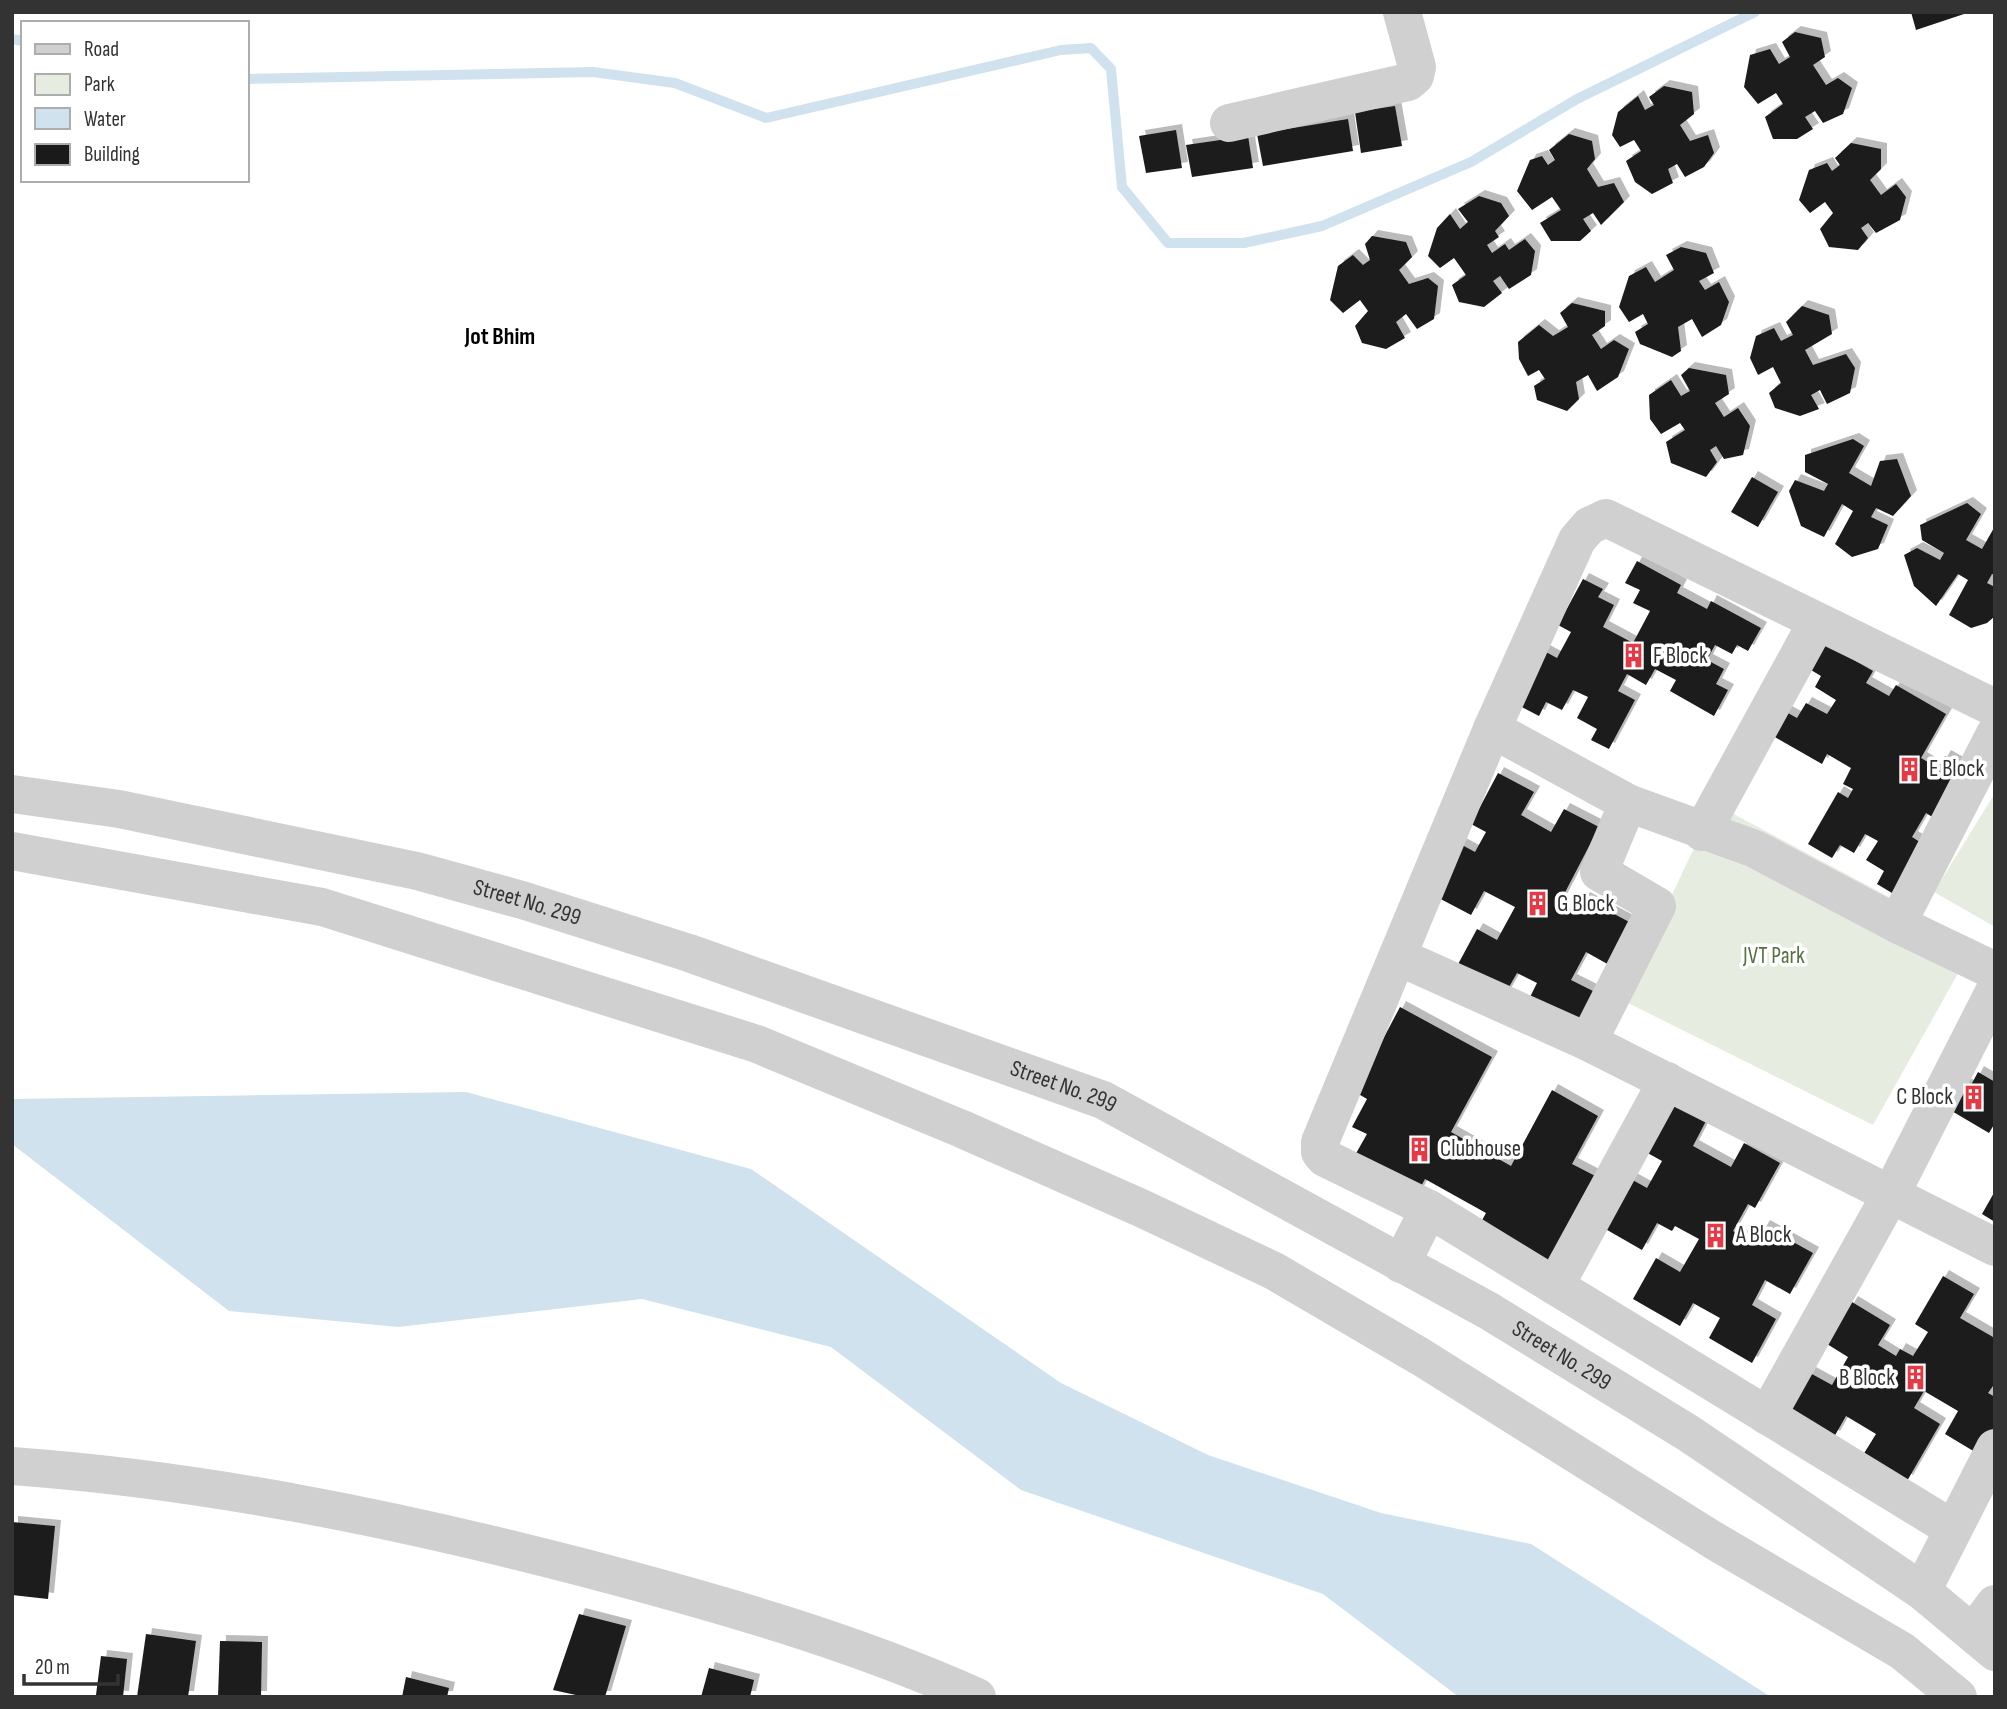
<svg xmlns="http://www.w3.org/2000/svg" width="2007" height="1709" viewBox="0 0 2007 1709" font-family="'Sofia Sans Condensed',sans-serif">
  <defs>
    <filter id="shadow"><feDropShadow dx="6" dy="-6" stdDeviation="0" flood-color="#0004"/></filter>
  </defs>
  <rect width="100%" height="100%" fill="#fff"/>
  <g fill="#e6ecdf">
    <path d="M1995 793V927L1934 892Z"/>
    <path d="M1715 804 1975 943 1873 1125 1622 1000Z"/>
  </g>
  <path fill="#cfe2ee" d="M466 1092 751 1169 1061 1383 1208 1455 1381 1513 1531 1544 1771 1697H1459L1323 1594 1021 1490 831 1347 642 1299 398 1327 229 1311 12 1144V1099Z"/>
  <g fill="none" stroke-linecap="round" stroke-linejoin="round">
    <g stroke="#cfe2ee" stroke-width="10">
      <path d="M12 39 23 41"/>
      <path d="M247 79 593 72 675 83 766 118 1061 50 1091 48 1111 69 1122 187 1168 243H1244L1322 226 1471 162 1577 99 1755 12"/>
    </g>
  </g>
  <g fill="#1a1a1a" filter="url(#shadow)">
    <path d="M1911 12H1967V13L1916 30Z"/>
    <path d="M1795 32 1821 38 1825 57 1813 65 1826 85 1838 78 1852 88 1843 114 1823 123 1815 111 1805 117 1813 129 1797 139H1773L1765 117 1783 104 1776 93 1758 104 1744 87 1750 55 1770 49 1779 64 1790 57 1782 42Z"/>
    <path d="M1664 86 1692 92 1694 114 1680 125 1690 141 1708 135 1714 153 1704 167 1685 177 1677 164 1668 169 1673 183 1652 194 1635 182 1626 161 1641 151 1634 140 1620 147 1612 135 1618 112 1638 96 1645 110 1654 105 1649 97Z"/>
    <path d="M1395 106 1402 146 1361 153 1355 112Z"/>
    <path d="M1348 119 1353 151 1263 166 1257 134Z"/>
    <path d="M1176 130 1182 168 1146 173 1139 136Z"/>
    <path d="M1569 134 1592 141 1595 159 1587 169 1598 187 1614 183 1624 202 1601 225 1593 213 1583 219 1591 231 1580 241H1551L1540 223 1561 210 1552 197 1532 210 1517 191 1530 160 1542 156 1548 165 1555 160 1549 150Z"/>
    <path d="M1248 136 1253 168 1192 177 1186 145Z"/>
    <path d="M1851 143 1881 149V169L1870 180 1881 195 1896 184 1906 197 1900 220 1876 233 1868 223 1861 228 1868 238 1858 250 1829 247 1820 229 1833 213 1825 202 1810 213 1799 200 1809 170 1827 163 1832 171 1840 165 1835 158Z"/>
    <path d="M1479 196 1501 203 1509 216 1495 231 1499 237 1487 245 1492 253 1505 244 1509 250 1525 239 1535 251 1531 275 1509 289 1500 276 1493 281 1502 293 1484 307 1459 302 1452 285 1466 275 1454 258 1440 268 1428 256 1437 228 1450 214 1460 229 1468 222 1458 209Z"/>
    <path d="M1372 236 1406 242 1412 257 1399 270 1409 284 1428 278 1438 286 1434 319 1417 329 1406 314 1396 322 1405 338 1386 349 1362 343 1355 326 1368 311 1360 300 1343 313 1330 300 1338 266 1353 255 1363 265 1370 260 1365 244Z"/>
    <path d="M1681 247 1706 253 1714 273 1699 281 1705 290 1719 282 1729 302 1721 325 1702 337 1692 319 1678 327 1681 351 1672 357 1640 344 1635 332 1648 324 1643 314 1629 322 1619 307 1629 276 1646 267 1655 282 1674 270 1666 255Z"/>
    <path d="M1572 303 1605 311V326L1592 335 1601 349 1614 340 1629 349 1618 377 1597 391 1588 375 1576 382 1579 399 1567 411 1537 400 1534 386 1545 379 1539 370 1528 376 1519 359 1518 342 1539 325 1553 336 1568 327 1560 313Z"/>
    <path d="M1802 306 1829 315 1832 334 1805 350 1813 365 1846 354 1855 368 1850 393 1827 404 1820 390 1811 395 1819 409 1800 416 1775 408 1769 393 1781 383 1773 367 1758 375 1750 358 1756 336 1774 328 1781 341 1793 335 1786 322Z"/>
    <path d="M1689 368 1726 375 1729 394 1715 403 1724 417 1738 408 1750 426 1743 455 1724 459 1716 446 1710 450 1717 462 1706 477 1671 463 1666 442 1685 430 1680 423 1661 434 1650 419 1649 395 1671 380 1681 396 1690 391 1681 375Z"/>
    <path d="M1853 439 1864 446 1849 473 1871 486 1880 461 1897 459 1911 496 1893 516 1876 508 1871 517 1888 525 1878 549 1852 557 1835 544 1853 511 1842 504 1824 537 1801 526 1789 491 1795 480 1824 491 1828 484 1805 472V455Z"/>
    <path d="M1752 477 1778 492 1758 527 1731 512Z"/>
    <path d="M1967 503 1981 514 1966 540 1982 549 1995 526V575L1992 574 1987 583 1995 587V616L1987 623 1971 628 1949 615 1968 580 1958 574 1936 606 1914 586 1904 555 1917 548 1940 560 1944 553 1922 540 1920 525Z"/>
    <path d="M1637 561 1681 585 1677 593 1707 609 1711 601 1761 628 1748 651 1737 645 1732 654 1715 645 1707 660 1724 669 1716 684 1728 690 1714 716 1670 691 1676 680 1655 669 1646 685 1627 674 1618 691 1635 700 1609 749 1591 740 1597 729 1577 718 1588 697 1573 690 1562 710 1546 702 1539 716 1516 704 1544 651 1557 658 1571 632 1558 625 1583 579 1603 589 1598 597 1614 605 1603 627 1633 643 1650 611 1633 603 1640 590 1625 583Z"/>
    <path d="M1826 644 1873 671 1866 683 1889 696 1896 685 1946 714 1921 758 1938 768 1945 756 1970 770 1940 822 1926 813 1912 837 1926 846 1897 896 1877 884 1884 871 1866 860 1878 841 1865 834 1854 853 1840 845 1832 858 1808 844 1838 792 1848 798 1853 789 1843 784 1851 768 1827 754 1822 764 1773 736 1786 712 1797 718 1806 703 1827 714 1836 700 1815 687 1821 676 1811 670Z"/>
    <path d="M1498 773 1534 792 1521 815 1551 832 1564 809 1599 827 1560 902 1577 912 1584 898 1633 924 1611 966 1586 952 1571 980 1597 993 1576 1032 1526 1005 1537 983 1517 973 1505 994 1456 968 1477 929 1497 940 1515 907 1484 891 1471 915 1433 895 1460 844 1475 852 1486 832 1471 824Z"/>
    <path d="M1400 1007 1492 1057 1451 1132 1511 1166 1552 1090 1598 1116 1572 1164 1601 1179 1549 1274 1475 1233 1486 1213 1425 1179 1414 1199 1350 1164 1367 1134 1352 1127 1367 1099 1355 1092Z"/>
    <path d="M1978 1072 1995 1082V1123L1989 1133 1945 1107 1960 1082 1970 1087Z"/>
    <path d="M1672 1102 1706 1121 1693 1146 1731 1167 1744 1143 1780 1163 1755 1208 1748 1204 1733 1231 1754 1243 1764 1226 1813 1253 1790 1294 1765 1280 1752 1305 1776 1319 1752 1363 1709 1338 1720 1318 1693 1303 1680 1326 1633 1299 1656 1258 1680 1272 1699 1239 1675 1226 1672 1231 1657 1223 1642 1250 1602 1227 1629 1178 1647 1188 1662 1161 1644 1151Z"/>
    <path d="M1995 1191V1222L1982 1214Z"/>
    <path d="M1943 1276 1974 1294 1960 1318 1993 1337 1995 1334V1383L1988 1393 1995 1397V1430L1980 1455 1945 1434 1958 1411 1924 1391 1914 1408 1940 1424 1907 1481 1863 1455 1876 1434 1846 1416 1834 1437 1788 1410 1810 1373 1832 1385 1848 1357 1827 1344 1852 1302 1890 1325 1878 1345 1896 1356 1900 1349 1913 1356 1928 1332 1915 1324Z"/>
    <path d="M12 1522 55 1526 48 1599 12 1595Z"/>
    <path d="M579 1614 626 1626 605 1697H585L553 1690Z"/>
    <path d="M146 1634 196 1641 188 1697H137Z"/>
    <path d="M220 1641 262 1642 261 1697H218Z"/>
    <path d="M101 1656 127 1659 123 1697 96 1695Z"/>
    <path d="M709 1668 754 1680 750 1697H701Z"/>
    <path d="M406 1677 449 1688 447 1697H402Z"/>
  </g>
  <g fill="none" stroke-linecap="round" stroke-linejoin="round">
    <g stroke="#d0d0d0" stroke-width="38">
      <path d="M1229 123 1408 82 1415 76 1417 67 1402 12"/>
      <path d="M1492 729 1628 803 1599 872 1657 906 1588 1042 1995 1247"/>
      <path d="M1995 734 1897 924 1995 971"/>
      <path id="s1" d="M12 794 119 809 417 871 522 900 689 953 1103 1100 1489 1311 1688 1433 1922 1591 1995 1652"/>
      <path d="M1628 803 1755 849 1897 924"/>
      <path d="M1702 832 1817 622"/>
      <path d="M12 851 322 907 757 1044 962 1129 1141 1208 1274 1271 1421 1357 1713 1540 1902 1651 1958 1697"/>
      <path d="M1399 957 1588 1042"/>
      <path d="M1429 1209 1953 1529"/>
      <path d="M1401 1264 1429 1209 1325 1158 1320 1152V1142L1492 729 1577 540 1589 526 1606 518 1995 708"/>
      <path d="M1555 1286 1667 1081"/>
      <path d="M1767 1416 1891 1194 1995 990"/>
      <path d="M12 1466C206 1480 397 1519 585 1568 718 1603 852 1641 977 1697"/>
      <path d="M1922 1591 1995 1448"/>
      <path d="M1973 1633 1995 1604"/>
    </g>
  </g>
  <defs>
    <symbol id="building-bare" viewBox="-9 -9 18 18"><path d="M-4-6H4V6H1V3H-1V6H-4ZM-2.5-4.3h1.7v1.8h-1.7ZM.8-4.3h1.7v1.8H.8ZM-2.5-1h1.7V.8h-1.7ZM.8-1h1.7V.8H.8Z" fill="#e63946" stroke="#fff" stroke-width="2.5" paint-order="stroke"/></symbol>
  </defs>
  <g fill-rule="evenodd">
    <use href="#building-bare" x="1616" y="638" width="35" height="35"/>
    <use href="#building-bare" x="1892" y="752" width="35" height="35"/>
    <use href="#building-bare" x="1520" y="886" width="35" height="35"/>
    <use href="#building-bare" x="1956" y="1080" width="35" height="35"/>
    <use href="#building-bare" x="1402" y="1132" width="35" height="35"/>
    <use href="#building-bare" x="1698" y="1218" width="35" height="35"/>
    <use href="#building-bare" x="1898" y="1360" width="35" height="35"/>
  </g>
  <g text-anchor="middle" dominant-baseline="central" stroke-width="7" stroke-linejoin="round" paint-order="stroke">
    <g font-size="23" fill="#333" stroke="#fff" text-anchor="start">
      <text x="1653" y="656">F Block</text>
      <text x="1929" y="769">E Block</text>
      <text x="1557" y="904">G Block</text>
      <text x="1953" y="1097" text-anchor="end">C Block</text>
      <text x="1440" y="1149">Clubhouse</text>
      <text x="1736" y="1235">A Block</text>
      <text x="1895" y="1378" text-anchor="end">B Block</text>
    </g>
    <g font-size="23" fill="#333" stroke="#fff">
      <text stroke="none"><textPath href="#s1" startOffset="527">Street No. 299</textPath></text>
      <text stroke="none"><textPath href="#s1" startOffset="1094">Street No. 299</textPath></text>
      <text stroke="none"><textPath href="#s1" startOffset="1661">Street No. 299</textPath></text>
    </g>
    <g font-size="23" fill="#56703f" stroke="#fff">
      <text x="1774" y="956">JVT Park</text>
    </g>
    <g font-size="24" font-weight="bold" fill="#000" stroke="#fff">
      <text x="500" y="336">Jot Bhim</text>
    </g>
  </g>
  <rect width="2007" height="1709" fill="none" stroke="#333333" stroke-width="28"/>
  <rect x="21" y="21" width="228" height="161" fill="#ffffff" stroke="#adadad" stroke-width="2"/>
  <rect x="35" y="44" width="35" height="10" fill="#d0d0d0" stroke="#adadad" stroke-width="2"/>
  <text x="84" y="56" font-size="21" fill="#333333">Road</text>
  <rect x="35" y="74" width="35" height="21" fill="#e6ecdf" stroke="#adadad" stroke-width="2"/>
  <text x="84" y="91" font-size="21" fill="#333333">Park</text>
  <rect x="35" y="108" width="35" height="21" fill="#cfe2ee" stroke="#adadad" stroke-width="2"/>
  <text x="84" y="126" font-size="21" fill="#333333">Water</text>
  <rect x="35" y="144" width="35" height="21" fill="#1a1a1a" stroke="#adadad" stroke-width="2"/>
  <text x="84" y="161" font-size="21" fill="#333333">Building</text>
  <path d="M24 1674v10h94v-10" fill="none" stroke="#333333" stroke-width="3.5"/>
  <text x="35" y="1674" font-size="21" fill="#333333" stroke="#ffffff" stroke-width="5" paint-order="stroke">20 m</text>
</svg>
